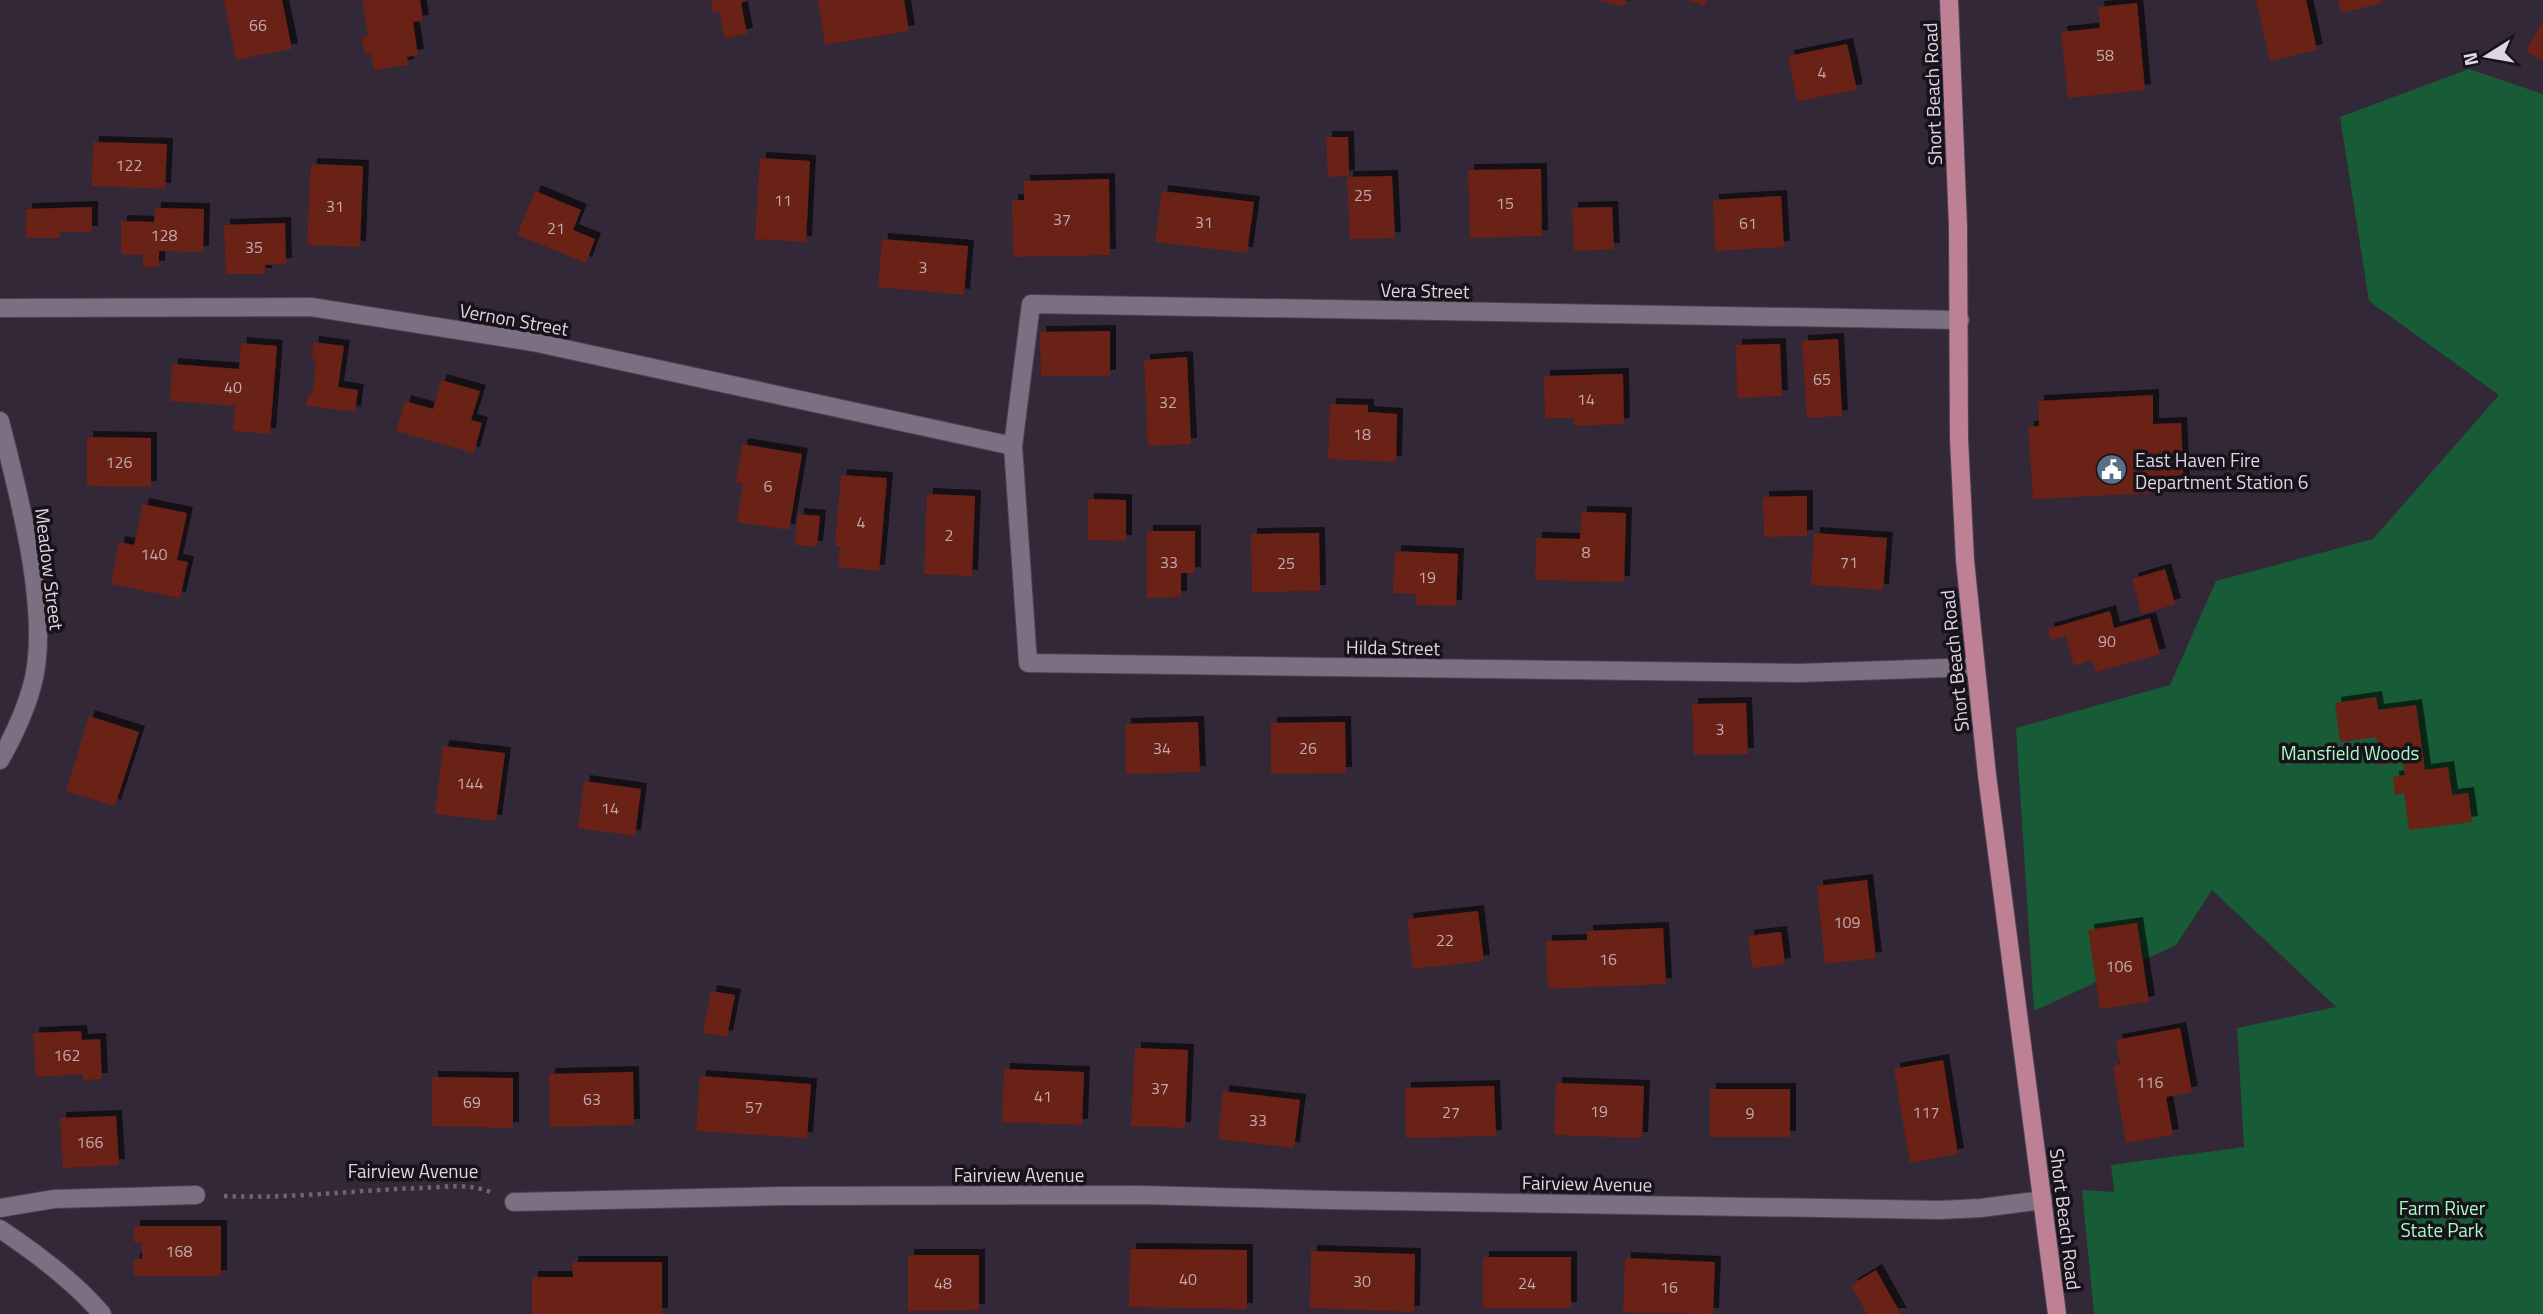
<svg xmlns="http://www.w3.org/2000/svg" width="2543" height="1314" viewBox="0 0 2543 1314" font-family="'Titillium Web',sans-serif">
  <defs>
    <filter id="shadow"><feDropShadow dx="6" dy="-6" stdDeviation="0" flood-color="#0009"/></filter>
  </defs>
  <rect width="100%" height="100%" fill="#332837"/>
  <path fill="#185b37" d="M2469 69 2543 94V1314H2094L2082 1190 2114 1192 2111 1165 2244 1147 2237 1028 2336 1007 2212 890 2176 945 2034 1011 2016 728 2170 685 2216 581 2373 539 2499 395 2369 301 2340 117Z"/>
  <g fill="#6b2016" filter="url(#shadow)">
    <path d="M224 0H282L292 49 236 60Z"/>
    <path d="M362 0H420L423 21 413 22 418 55 407 57 408 65 374 70 371 53 365 54 362 37 368 36Z"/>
    <path d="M711 0H748L741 3 747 34 724 38 720 12 713 13Z"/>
    <path d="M818 0H904L909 31 825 45Z"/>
    <path d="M1596 0H1626L1624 7Z"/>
    <path d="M1687 0H1707L1704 6Z"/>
    <path d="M2256 0H2306L2317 50 2270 61Z"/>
    <path d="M2338 0H2382L2383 3 2341 13Z"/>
    <path d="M2137 3 2145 90 2068 98 2061 32 2100 28 2098 7Z"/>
    <path d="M2543 21V61L2526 51Z"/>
    <path d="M1847 44 1857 90 1797 101 1788 56Z"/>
    <path d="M1326 137H1348L1349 176 1328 177Z"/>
    <path d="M93 142 167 144 165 189 92 186Z"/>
    <path d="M760 158 810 161 806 242 755 239Z"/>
    <path d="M311 164 363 166 360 247 307 245Z"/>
    <path d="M1541 169 1542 236 1470 238 1468 170Z"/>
    <path d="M1392 176 1395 238 1350 239 1347 177Z"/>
    <path d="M1109 179 1110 255 1013 257 1012 200H1024V181Z"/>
    <path d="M535 191 581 210 573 230 595 239 586 263 517 235Z"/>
    <path d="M1162 191 1254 202 1247 253 1155 242Z"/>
    <path d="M1781 196 1784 247 1715 251 1713 200Z"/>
    <path d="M92 207V232H59L60 238H26V209Z"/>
    <path d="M1612 207 1614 249 1574 251 1572 208Z"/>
    <path d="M155 208 204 209 203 252 159 251V267H143V255L121 254V221L154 222Z"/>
    <path d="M285 223 286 264 265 265 266 274H226L224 225Z"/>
    <path d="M882 239 968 246 964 295 878 287Z"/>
    <path d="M1110 331V376H1041L1040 332Z"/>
    <path d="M1838 339 1842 416 1807 418 1802 341Z"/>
    <path d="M313 342 344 346 338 387 358 390 355 412 306 406 308 394 312 395 316 360 312 359Z"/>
    <path d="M241 343 277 346 270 434 233 431 235 406 170 401 172 364 239 369Z"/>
    <path d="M1780 344 1782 396 1737 398 1736 345Z"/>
    <path d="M1187 357 1191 444 1148 446 1144 360Z"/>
    <path d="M1623 374 1624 424 1574 426V418H1545L1544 376Z"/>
    <path d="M441 380 480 391 471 420 482 423 474 453 396 431 405 401 433 409Z"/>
    <path d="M2153 395V424L2181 423 2184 487 2156 489 2157 493 2033 499 2028 427 2039 426 2038 401Z"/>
    <path d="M1330 404 1368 405V412L1397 414 1396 462 1328 459Z"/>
    <path d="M87 437 151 438V487L87 486Z"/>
    <path d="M742 444 802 454 789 530 737 522 743 483 736 482Z"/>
    <path d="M841 475 887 478 879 571 838 567 840 547 835 546Z"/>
    <path d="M927 494 975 496 972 576 924 574Z"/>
    <path d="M1807 496V536L1764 537 1763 497Z"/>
    <path d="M1088 499 1126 500V541L1088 540Z"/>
    <path d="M143 504 187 513 177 560 188 562 180 598 111 584 119 542 134 545Z"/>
    <path d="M1581 512 1626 513 1624 582 1535 580 1536 538 1580 539Z"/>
    <path d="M798 514 820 516 817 547 795 545Z"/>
    <path d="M1147 531H1195V573H1181V597L1147 598Z"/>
    <path d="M1319 533 1320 591 1252 592 1251 534Z"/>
    <path d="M1814 533 1887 538 1883 590 1811 585Z"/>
    <path d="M1395 551 1458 554 1456 606 1416 605V594L1393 593Z"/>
    <path d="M2165 569 2175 604 2142 614 2132 579Z"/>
    <path d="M2110 611 2114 628 2150 618 2160 654 2096 672 2092 660 2074 666 2066 636 2051 640 2048 629Z"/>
    <path d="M2376 697 2378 710 2416 705 2425 770 2448 767 2452 795 2468 793 2472 822 2409 830 2404 793 2395 795 2393 777 2405 775 2403 761 2380 765 2376 737 2340 742 2335 703Z"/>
    <path d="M1746 703 1748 754 1694 755 1692 704Z"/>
    <path d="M89 716 139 732 115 806 66 791Z"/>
    <path d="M1198 722 1200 772 1126 774 1125 724Z"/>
    <path d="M1345 722 1346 773 1271 774V723Z"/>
    <path d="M443 746 505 753 496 821 435 814Z"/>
    <path d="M584 781 641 789 635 836 578 828Z"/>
    <path d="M1867 880 1876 958 1825 964 1817 886Z"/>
    <path d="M1478 911 1484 961 1413 969 1407 919Z"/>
    <path d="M2137 923 2149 1002 2100 1009 2088 930Z"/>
    <path d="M1663 928 1666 984 1548 989 1546 941 1587 940V931Z"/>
    <path d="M1781 932 1785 964 1752 968 1748 936Z"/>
    <path d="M711 991 735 995 727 1037 703 1033Z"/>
    <path d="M2180 1028 2192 1092 2166 1097 2173 1135 2126 1143 2113 1066 2120 1064 2116 1040Z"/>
    <path d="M81 1031 82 1040 100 1039 102 1079 83 1080V1074L36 1077 33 1033Z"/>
    <path d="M1135 1048 1188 1050 1185 1128 1131 1126Z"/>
    <path d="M1943 1060 1958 1154 1910 1163 1894 1069Z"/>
    <path d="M1004 1069 1084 1072 1082 1125 1002 1122Z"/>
    <path d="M633 1072 634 1125 550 1127 549 1074Z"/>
    <path d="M700 1076 811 1084 807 1138 696 1131Z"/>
    <path d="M432 1077 513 1078V1128L432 1126Z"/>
    <path d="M1556 1083 1644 1086 1642 1138 1554 1135Z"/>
    <path d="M1494 1086 1496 1136 1406 1138 1405 1088Z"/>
    <rect x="1710" y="1089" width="80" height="48"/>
    <path d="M1223 1091 1300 1100 1294 1148 1218 1139Z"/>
    <path d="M116 1116 119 1165 63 1168 60 1118Z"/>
    <path d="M134 1226H221V1276H134V1259H142V1243L134 1242Z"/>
    <path d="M1130 1249 1247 1250V1309L1129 1307Z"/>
    <path d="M1311 1251 1415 1254 1414 1312 1310 1308Z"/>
    <path d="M908 1255H979V1310L908 1311Z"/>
    <rect x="1483" y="1257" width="88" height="51"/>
    <path d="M1625 1258 1715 1262 1713 1314 1623 1312Z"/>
    <path d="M572 1262H662V1314H532V1277H573Z"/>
    <path d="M1876 1270 1901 1314H1867L1851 1285Z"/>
  </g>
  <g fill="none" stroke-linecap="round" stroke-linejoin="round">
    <defs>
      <g id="minor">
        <path d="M0 308 311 307 533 342 1013 446"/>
        <path d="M1960 320 1031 304 1013 446 1028 663 1799 673 1975 667"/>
        <path d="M0 421C18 492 52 616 32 686 25 712 13 737 0 760"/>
        <path d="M514 1202 782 1196 1141 1195 1329 1200 1940 1210 1981 1208 2043 1200"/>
        <path d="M0 1208 54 1199 196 1195"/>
        <path d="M0 1229C36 1253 74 1281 102 1314"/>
      </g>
      <path id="major" d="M1949 0 1958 226 1959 439 1965 560 1987 775 2057 1314"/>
    </defs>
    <use href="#minor" stroke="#4d4451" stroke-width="20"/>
    <use href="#major" stroke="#4d4451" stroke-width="20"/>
    <path stroke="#6e6471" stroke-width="4.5" stroke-dasharray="3.5 5" stroke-linecap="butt" d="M224 1196C290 1199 356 1190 422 1188 444 1187 470 1183 490 1192"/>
    <use href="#minor" stroke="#7b6f81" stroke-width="18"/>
    <use href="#major" stroke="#be8095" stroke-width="18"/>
  </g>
  <defs>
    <symbol id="civic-disc" viewBox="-11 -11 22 22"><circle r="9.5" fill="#5c6f8a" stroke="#18131a"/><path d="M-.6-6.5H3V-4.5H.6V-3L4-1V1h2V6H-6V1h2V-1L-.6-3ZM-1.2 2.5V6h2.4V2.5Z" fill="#fff"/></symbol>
  </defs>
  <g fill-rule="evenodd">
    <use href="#civic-disc" x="2094" y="452" width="35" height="35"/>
  </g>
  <g text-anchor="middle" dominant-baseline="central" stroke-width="7" stroke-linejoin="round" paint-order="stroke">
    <g font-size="16" fill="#c1a9ae">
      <text x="258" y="25">66</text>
      <text x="2105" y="55">58</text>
      <text x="1822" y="72">4</text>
      <text x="129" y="165">122</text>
      <text x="1363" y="195">25</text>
      <text x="783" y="200">11</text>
      <text x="1505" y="203">15</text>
      <text x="335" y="206">31</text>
      <text x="1062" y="219">37</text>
      <text x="1204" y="222">31</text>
      <text x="1748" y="223">61</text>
      <text x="556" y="228">21</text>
      <text x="164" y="235">128</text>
      <text x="254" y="247">35</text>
      <text x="923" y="267">3</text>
      <text x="1822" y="379">65</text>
      <text x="233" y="387">40</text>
      <text x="1586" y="399">14</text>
      <text x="1168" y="402">32</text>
      <text x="1362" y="434">18</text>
      <text x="119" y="462">126</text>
      <text x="768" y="486">6</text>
      <text x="861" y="522">4</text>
      <text x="949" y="535">2</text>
      <text x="1586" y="552">8</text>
      <text x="154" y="554">140</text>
      <text x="1169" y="562">33</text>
      <text x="1849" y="562">71</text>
      <text x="1286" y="563">25</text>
      <text x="1427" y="577">19</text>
      <text x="2107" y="641">90</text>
      <text x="1720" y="729">3</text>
      <text x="1162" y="748">34</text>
      <text x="1308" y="748">26</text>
      <text x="470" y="783">144</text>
      <text x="610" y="808">14</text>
      <text x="1847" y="922">109</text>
      <text x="1445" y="940">22</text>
      <text x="1608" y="959">16</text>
      <text x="2119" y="966">106</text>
      <text x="67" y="1055">162</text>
      <text x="2150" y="1082">116</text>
      <text x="1160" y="1088">37</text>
      <text x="1043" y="1096">41</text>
      <text x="592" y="1099">63</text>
      <text x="472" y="1102">69</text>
      <text x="754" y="1107">57</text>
      <text x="1599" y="1111">19</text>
      <text x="1451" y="1112">27</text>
      <text x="1926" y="1112">117</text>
      <text x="1750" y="1113">9</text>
      <text x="1258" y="1120">33</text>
      <text x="90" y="1142">166</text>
      <text x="179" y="1251">168</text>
      <text x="1188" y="1279">40</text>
      <text x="1362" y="1281">30</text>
      <text x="943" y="1283">48</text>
      <text x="1527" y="1283">24</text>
      <text x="1669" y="1287">16</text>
    </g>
    <g font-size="19" fill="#ded7e1" stroke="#18131a">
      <text transform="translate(1932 94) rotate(-92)">Short Beach Road</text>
      <text transform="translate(1425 290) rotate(1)">Vera Street</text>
      <text transform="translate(514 319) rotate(10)">Vernon Street</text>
      <text transform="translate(50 569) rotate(83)">Meadow Street</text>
      <text transform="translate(1393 647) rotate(1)">Hilda Street</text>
      <text transform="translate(1954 661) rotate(-96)">Short Beach Road</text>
      <text x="413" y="1170">Fairview Avenue</text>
      <text x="1019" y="1174">Fairview Avenue</text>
      <text transform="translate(1587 1183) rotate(1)">Fairview Avenue</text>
      <text transform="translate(2066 1219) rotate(83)">Short Beach Road</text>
    </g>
    <g font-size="19" fill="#ded7e1" stroke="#18131a" text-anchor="start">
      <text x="2135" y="459">East Haven Fire<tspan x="2135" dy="22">Department Station 6</tspan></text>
    </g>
    <g font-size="19" fill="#a7fac4" stroke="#18131a">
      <text x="2350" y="752">Mansfield Woods</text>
      <text x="2442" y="1207">Farm River<tspan x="2442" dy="22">State Park</tspan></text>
    </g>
  </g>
  <g transform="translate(2487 56) rotate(259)" stroke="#18131a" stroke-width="5" paint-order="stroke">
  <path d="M0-5L12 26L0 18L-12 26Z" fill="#ded7e1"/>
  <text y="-10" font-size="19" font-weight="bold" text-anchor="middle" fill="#ded7e1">N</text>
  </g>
</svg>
